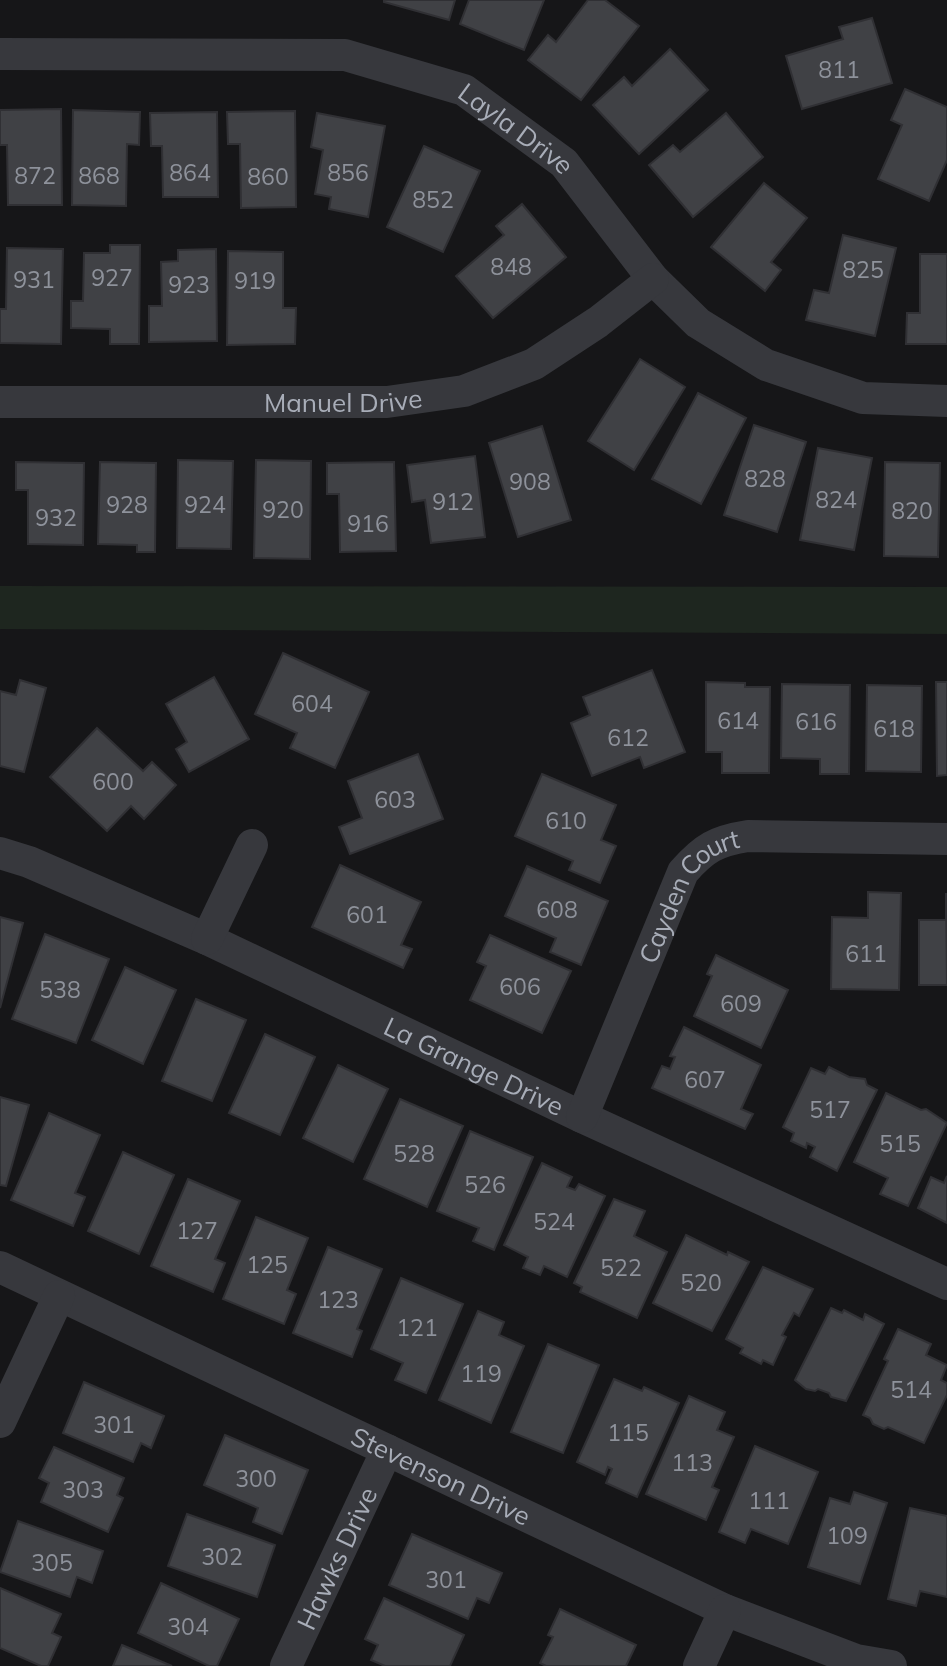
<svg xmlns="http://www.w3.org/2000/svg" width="947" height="1666" viewBox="0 0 947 1666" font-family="Mulish,sans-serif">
  <rect width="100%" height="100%" fill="#161618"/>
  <path fill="#1e261f" d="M0 586 947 587V634L0 629Z"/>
  <g fill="#404145" stroke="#303034" stroke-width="2">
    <path d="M384 0H455L449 20 384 2Z"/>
    <path d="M469 0H544L524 50 460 24Z"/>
    <path d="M588 0H605L639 26 581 100 528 60 548 35 556 42Z"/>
    <path d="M872 18 892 83 802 109 786 56 843 39 839 27Z"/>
    <path d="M670 49 708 90 639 154 593 105 624 77 632 86Z"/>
    <path d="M905 89 947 107V160L929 201 878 179 902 125 891 120Z"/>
    <path d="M61 109 62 205H8L7 145H0V110Z"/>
    <path d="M73 110 140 112 139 145 127 144 126 206 72 205Z"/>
    <path d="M295 111 296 207 241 208 240 144H228L227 112Z"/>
    <path d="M217 112 218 197H163L162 146H151L150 113Z"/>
    <path d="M317 113 385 126 368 217 329 209 331 197 315 194 323 150 311 147Z"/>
    <path d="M726 113 763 157 693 217 649 165 673 145 680 152Z"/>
    <path d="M424 146 480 171 443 252 387 227Z"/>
    <path d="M764 183 807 218 771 262 781 270 765 291 711 247Z"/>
    <path d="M522 204 566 257 493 318 456 276 504 235 496 226Z"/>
    <path d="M843 235 896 248 875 336 806 320 814 290 829 293Z"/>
    <path d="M110 245H140L139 344H110V329L71 328V301H83L84 253H110Z"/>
    <path d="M7 248 63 249 61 344 0 343V309H6Z"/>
    <path d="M216 249 217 341 149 342V306H162L161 262 178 261V250Z"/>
    <path d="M228 251 283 252V308H296L295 344 227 345Z"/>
    <path d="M920 254H947V344H906L907 313H920Z"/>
    <path d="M640 359 685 387 634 470 588 441Z"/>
    <path d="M698 393 746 418 701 504 652 479Z"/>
    <path d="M754 425 806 442 777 532 724 515Z"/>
    <path d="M542 426 571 520 518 537 489 443Z"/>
    <path d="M818 448 872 458 854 550 800 540Z"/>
    <path d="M475 456 485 537 431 543 425 500 412 502 407 465Z"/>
    <path d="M178 460 233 461 231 549 177 548Z"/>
    <path d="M256 460 311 461 310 559 254 558Z"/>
    <path d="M16 462 84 463 83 545 28 544V490H16Z"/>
    <path d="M100 462 156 463 155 552H137V545L98 544Z"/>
    <path d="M394 462 396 551 340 552 339 494H327V463Z"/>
    <path d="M885 462 940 463 938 557 884 556Z"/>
    <path d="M283 653 369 692 335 768 290 748 297 733 255 714Z"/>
    <path d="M652 670 685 752 644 768 640 757 592 776 571 723 590 715 583 697Z"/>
    <path d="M214 677 249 739 189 772 176 749 187 742 166 704Z"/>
    <path d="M20 680 46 688 24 772 0 766V691L16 695Z"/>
    <path d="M706 682 745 683V687H770L769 773H722V752H706Z"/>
    <path d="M936 682H947V775L937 776Z"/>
    <path d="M782 684 850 685 849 774H820V759L781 758Z"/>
    <path d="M867 685 922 686 921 772 866 771Z"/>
    <path d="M97 728 143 771 152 762 176 785 144 819 131 806 107 831 50 777Z"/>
    <path d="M418 754 443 819 350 854 339 827 362 818 348 781Z"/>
    <path d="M542 774 616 805 601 840 616 846 600 883 569 870 573 861 515 836Z"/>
    <path d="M340 865 421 902 401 945 412 949 403 968 312 927Z"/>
    <path d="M527 866 608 901 581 965 550 952 556 938 505 916Z"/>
    <path d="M868 892 901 893 899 990 831 989 832 917 868 918Z"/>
    <path d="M946 893 947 985H919V920H946Z"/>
    <path d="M0 917 23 923 0 1008Z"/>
    <path d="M45 934 109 959 76 1043 12 1019Z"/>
    <path d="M490 935 571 971 542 1033 470 1000 486 966 477 962Z"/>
    <path d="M716 955 788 990 761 1048 694 1016 712 976 707 974Z"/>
    <path d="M125 967 176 990 143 1064 92 1040Z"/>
    <path d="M196 999 246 1020 212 1101 162 1081Z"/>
    <path d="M684 1027 761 1065 741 1109 753 1114 745 1129 652 1088 662 1066 670 1069 675 1057 670 1056Z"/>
    <path d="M265 1034 315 1057 280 1135 229 1113Z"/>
    <path d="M338 1065 388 1089 353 1162 303 1138Z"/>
    <path d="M829 1067 849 1077 865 1079 867 1085 877 1090 837 1171 810 1157 815 1147 807 1143 806 1148 791 1141 794 1133 783 1127 811 1068 825 1074Z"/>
    <path d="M886 1093 921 1110 926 1109 947 1123 908 1206 880 1194 888 1178 854 1162Z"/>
    <path d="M0 1097 29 1105 6 1186 0 1185Z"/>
    <path d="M400 1099 463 1126 427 1207 364 1179Z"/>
    <path d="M49 1113 100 1135 75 1193 85 1197 73 1226 11 1200Z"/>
    <path d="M470 1131 533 1157 494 1250 473 1241 479 1228 437 1211Z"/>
    <path d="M123 1152 174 1175 139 1254 88 1231Z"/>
    <path d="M542 1163 572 1177 567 1187 575 1190 579 1184 605 1196 567 1277 544 1266 540 1275 523 1268 528 1257 504 1245Z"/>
    <path d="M947 1176V1223L918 1208 931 1177 944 1183Z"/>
    <path d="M188 1179 240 1201 215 1259 225 1263 213 1292 151 1266Z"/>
    <path d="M614 1199 645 1211 634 1236 667 1252 637 1318 580 1292 582 1287 574 1283Z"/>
    <path d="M256 1217 308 1238 287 1290 296 1294 284 1324 223 1299Z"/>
    <path d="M686 1235 727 1255 728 1252 749 1262 712 1331 653 1303Z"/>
    <path d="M328 1247 382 1269 357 1329 362 1331 352 1357 293 1333Z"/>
    <path d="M763 1267 813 1289 799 1316 794 1313 782 1335 786 1337 773 1365 763 1360 761 1364 740 1353 743 1348 726 1339Z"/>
    <path d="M401 1278 463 1304 426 1393 395 1380 403 1363 371 1349Z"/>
    <path d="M831 1308 842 1313 844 1310 863 1320 865 1314 884 1324 846 1401 831 1397 829 1393 818 1389 815 1391 806 1389 795 1380Z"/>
    <path d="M478 1311 504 1322 499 1335 524 1346 491 1423 439 1400Z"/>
    <path d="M898 1329 931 1344 926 1355 947 1365 941 1380 947 1383V1395L924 1443 888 1427 884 1429 873 1424 870 1418 863 1415 888 1361 884 1359Z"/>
    <path d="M548 1344 599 1365 563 1453 511 1432Z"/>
    <path d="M614 1379 642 1391 644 1387 679 1403 637 1497 606 1483 612 1469 608 1467 605 1475 577 1462Z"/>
    <path d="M84 1382 164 1416 151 1448 141 1443 133 1462 63 1433Z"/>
    <path d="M689 1396 725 1412 717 1430 734 1437 712 1487 719 1490 706 1520 646 1494Z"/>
    <path d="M225 1435 308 1470 282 1534 253 1522 258 1508 204 1485Z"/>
    <path d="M755 1446 818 1472 788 1544 751 1529 745 1543 719 1532Z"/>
    <path d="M54 1447 124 1478 117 1495 123 1498 108 1532 41 1502 49 1483 39 1478Z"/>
    <path d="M854 1492 887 1503 860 1584 808 1567 830 1498 850 1504Z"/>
    <path d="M910 1508 947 1516V1597L920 1591 916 1606 888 1599Z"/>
    <path d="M187 1514 275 1545 257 1597 168 1566Z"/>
    <path d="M18 1521 103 1551 92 1583 77 1577 70 1597 0 1572Z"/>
    <path d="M412 1534 502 1573 489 1603 477 1598 468 1619 389 1585Z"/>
    <path d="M161 1583 239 1619 217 1666H209L138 1633Z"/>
    <path d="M0 1588 61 1614 52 1633 61 1637 48 1666H41L0 1648Z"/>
    <path d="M384 1598 464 1635 450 1666H385L371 1660 378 1645 365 1639Z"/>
    <path d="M560 1609 636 1645 626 1666H546L540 1663 553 1637 548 1635Z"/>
    <path d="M122 1645 172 1666H113Z"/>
  </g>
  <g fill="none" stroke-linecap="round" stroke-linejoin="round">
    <g stroke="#37383d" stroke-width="32">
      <path id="s1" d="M0 54 345 55 464 90 564 163 653 279 698 323 766 365 863 398 947 401"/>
      <path id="s2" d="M0 402H387L464 391 534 364 598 322 653 279"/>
      <path id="s3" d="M0 853 29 862 207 939 582 1117 947 1284"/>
      <path d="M207 939 252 845"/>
      <path id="s4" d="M582 1117 683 872C704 848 716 841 748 836L947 839"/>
      <path id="s5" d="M0 1267 725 1610 856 1660 891 1666"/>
      <path d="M0 1422 59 1296"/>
      <path id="s6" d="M286 1666 387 1450"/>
      <path d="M699 1666 725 1610"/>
    </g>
  </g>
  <g text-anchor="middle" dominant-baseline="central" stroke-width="5" stroke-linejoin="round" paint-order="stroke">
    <g font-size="23" fill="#8e929b">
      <text x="839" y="69">811</text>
      <text x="190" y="172">864</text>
      <text x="348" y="172">856</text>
      <text x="35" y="175">872</text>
      <text x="99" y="175">868</text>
      <text x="268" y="176">860</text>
      <text x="433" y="199">852</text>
      <text x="511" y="266">848</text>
      <text x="863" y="269">825</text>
      <text x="112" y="277">927</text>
      <text x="34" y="279">931</text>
      <text x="255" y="280">919</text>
      <text x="189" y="284">923</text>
      <text x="765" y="478">828</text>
      <text x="530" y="481">908</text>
      <text x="836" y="499">824</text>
      <text x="453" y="501">912</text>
      <text x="127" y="504">928</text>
      <text x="205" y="504">924</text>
      <text x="283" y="509">920</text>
      <text x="912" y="510">820</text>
      <text x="56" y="517">932</text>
      <text x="368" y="523">916</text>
      <text x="312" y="703">604</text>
      <text x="738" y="720">614</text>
      <text x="816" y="721">616</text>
      <text x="894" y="728">618</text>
      <text x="628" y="737">612</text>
      <text x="113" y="781">600</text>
      <text x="395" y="799">603</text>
      <text x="566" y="820">610</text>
      <text x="557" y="909">608</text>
      <text x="367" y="914">601</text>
      <text x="866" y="953">611</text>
      <text x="520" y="986">606</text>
      <text x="60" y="989">538</text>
      <text x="741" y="1003">609</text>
      <text x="705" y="1079">607</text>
      <text x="830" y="1109">517</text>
      <text x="900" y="1143">515</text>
      <text x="414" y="1153">528</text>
      <text x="485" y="1184">526</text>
      <text x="554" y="1221">524</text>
      <text x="197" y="1230">127</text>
      <text x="267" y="1264">125</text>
      <text x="621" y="1267">522</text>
      <text x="701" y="1282">520</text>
      <text x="338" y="1299">123</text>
      <text x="417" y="1327">121</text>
      <text x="481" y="1373">119</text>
      <text x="911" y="1389">514</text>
      <text x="114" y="1424">301</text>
      <text x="628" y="1432">115</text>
      <text x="692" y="1462">113</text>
      <text x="256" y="1478">300</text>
      <text x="83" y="1489">303</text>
      <text x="769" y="1500">111</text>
      <text x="847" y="1535">109</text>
      <text x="222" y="1556">302</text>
      <text x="52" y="1562">305</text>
      <text x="446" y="1579">301</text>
      <text x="188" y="1626">304</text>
    </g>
    <g font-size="26" fill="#a8adb8" stroke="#111113">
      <text stroke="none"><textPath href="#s1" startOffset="534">Layla Drive</textPath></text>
      <text stroke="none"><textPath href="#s2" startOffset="343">Manuel Drive</textPath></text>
      <text stroke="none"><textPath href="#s4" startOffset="250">Cayden Court</textPath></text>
      <text stroke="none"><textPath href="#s3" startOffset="520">La Grange Drive</textPath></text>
      <text stroke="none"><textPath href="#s5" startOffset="488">Stevenson Drive</textPath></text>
      <text stroke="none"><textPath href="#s6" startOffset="119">Hawks Drive</textPath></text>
    </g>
  </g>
</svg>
